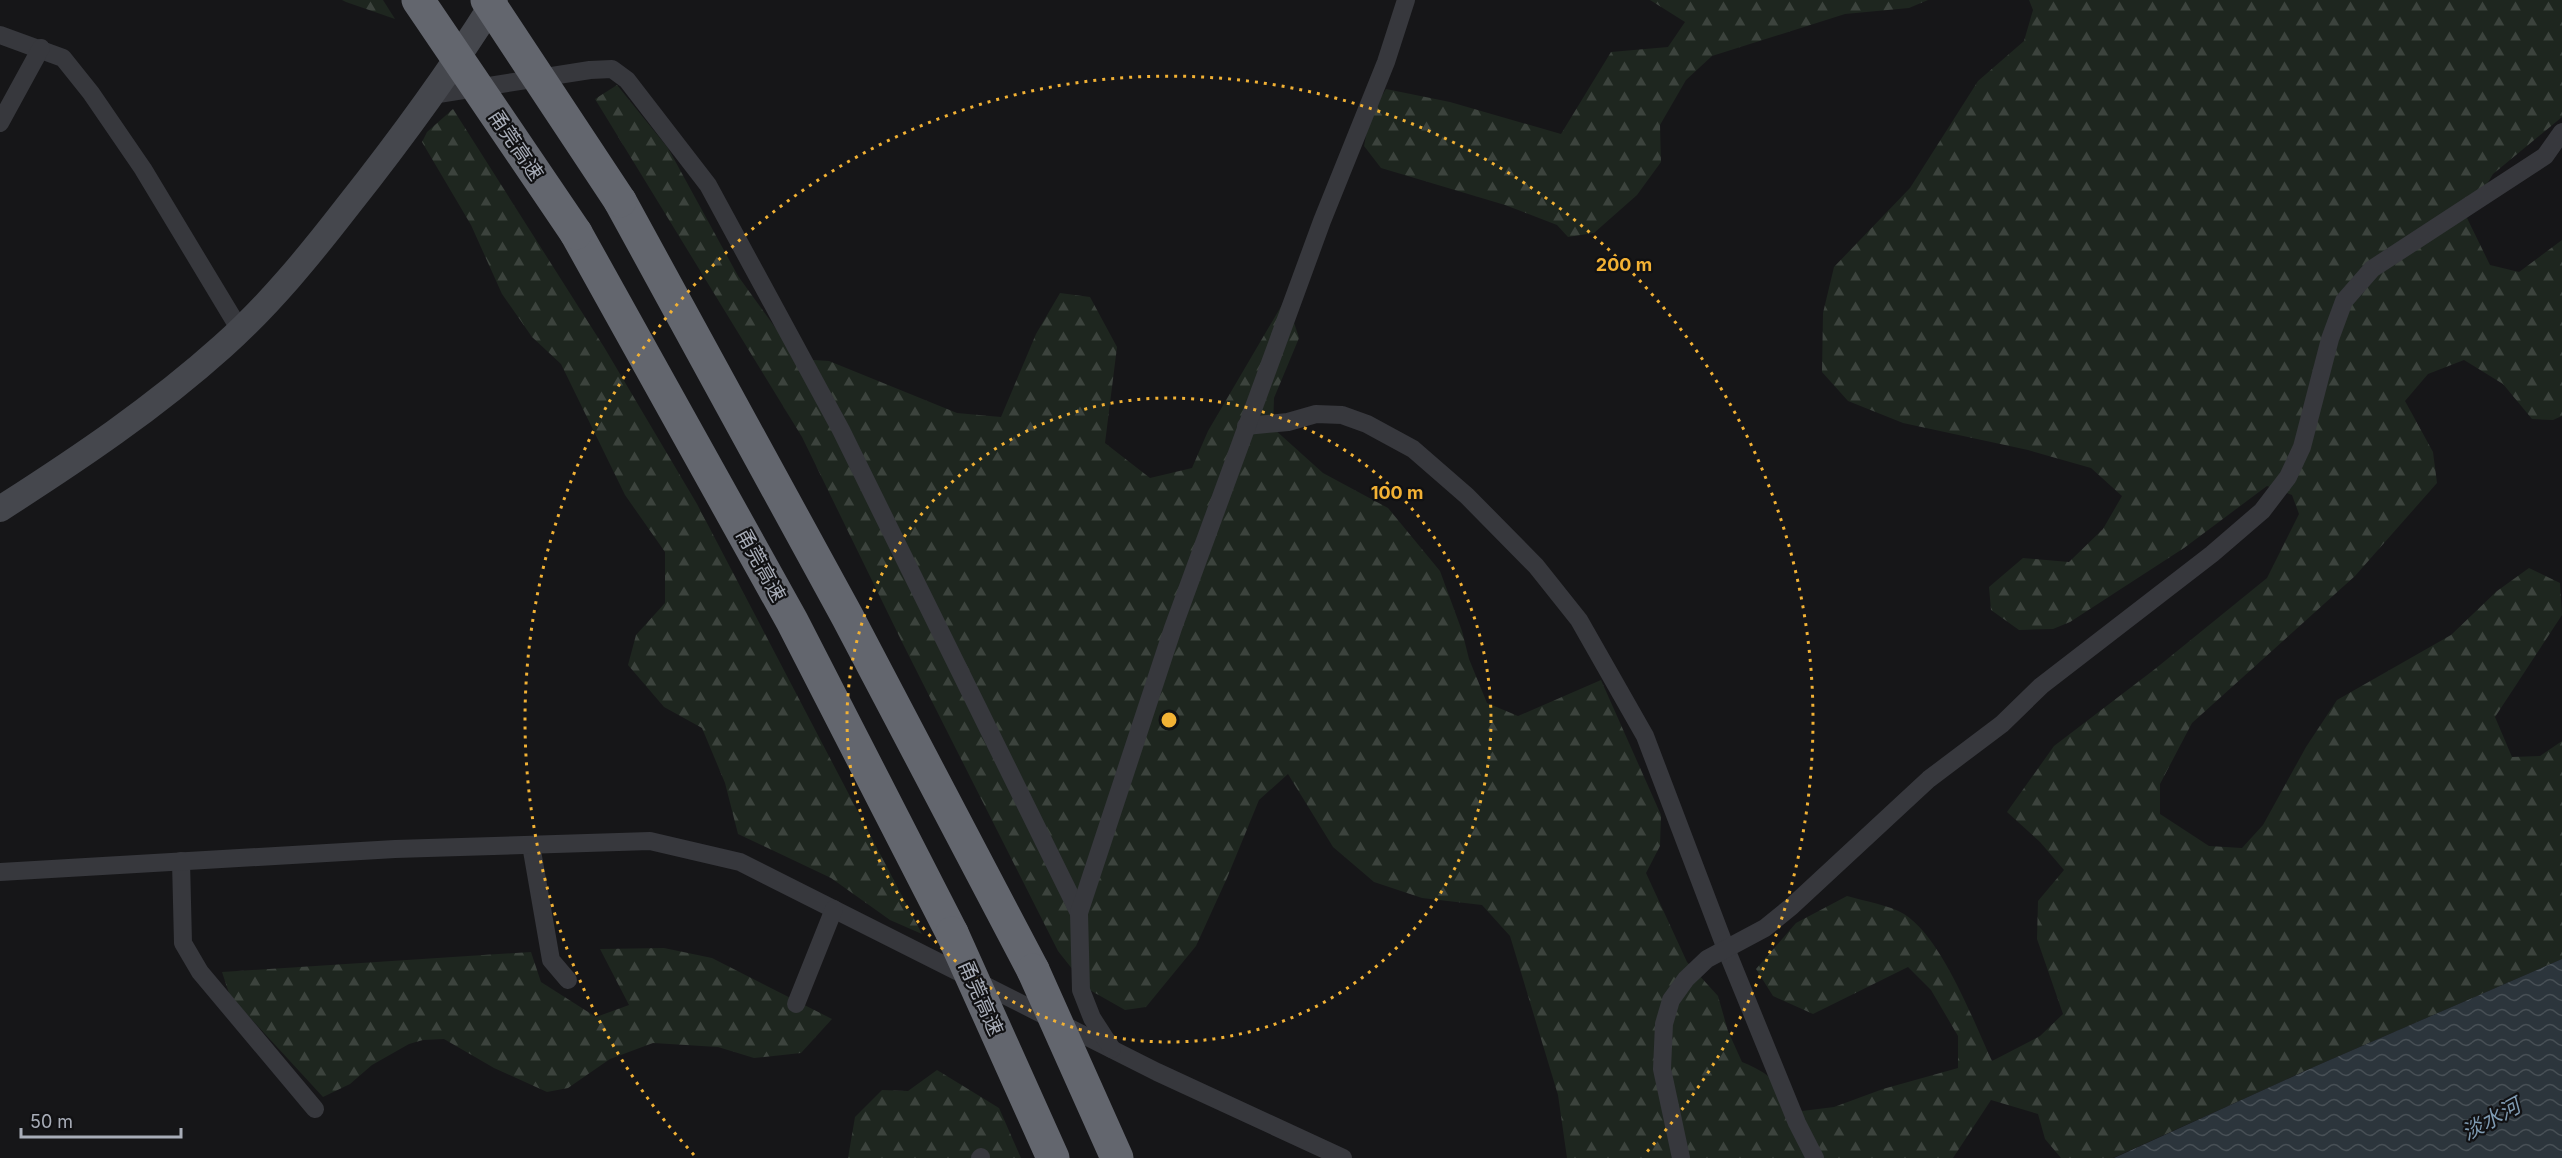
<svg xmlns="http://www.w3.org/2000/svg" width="2562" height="1158" viewBox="0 0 2562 1158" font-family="Inter,'Noto Sans SC',sans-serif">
  <defs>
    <pattern id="forest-firs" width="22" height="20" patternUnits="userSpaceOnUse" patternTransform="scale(1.5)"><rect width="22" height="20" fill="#1e261f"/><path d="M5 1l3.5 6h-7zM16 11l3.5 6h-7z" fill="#3c433d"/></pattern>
    <pattern id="water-waves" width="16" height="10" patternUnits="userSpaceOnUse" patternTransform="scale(1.5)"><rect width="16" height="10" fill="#2c353c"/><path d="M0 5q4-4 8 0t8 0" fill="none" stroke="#485056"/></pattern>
  </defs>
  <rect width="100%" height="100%" fill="#161618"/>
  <g fill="url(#forest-firs)">
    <path d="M342 0H383L395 19 346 2Z"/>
    <path d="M1650 0H1928L1909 8 1845 14 1712 56 1686 80 1660 125 1661 162 1637 195 1594 233 1568 237 1557 225 1505 205 1381 168 1364 146 1370 115 1386 89 1450 102 1561 134 1611 52 1668 47 1685 22Z"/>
    <path d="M2029 0H2562V117L2493 174 2467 218 2490 265 2519 272 2562 240V416L2553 420 2532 419 2503 384 2464 360 2428 374 2405 401 2433 452 2437 483 2355 576 2192 723 2160 784V814L2209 846 2242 848 2263 825 2306 747 2337 700 2451 635 2497 591 2529 568 2560 583 2562 615 2495 717 2512 757 2540 756 2562 741V959L2316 1066 2113 1158H2061L2045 1139 2038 1114 1991 1100 1953 1158H1567L1558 1095 1510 936 1482 905 1422 898 1374 882 1333 847 1288 774 1259 800 1227 878 1196 946 1146 1007 1125 1010 1088 989 1058 951 904 646 802 437 595 99 617 85 668 148 738 276 798 359 829 361 957 413 1001 417 1036 334 1060 293 1090 297 1117 347 1105 443 1150 478 1192 468 1208 431 1286 298 1299 338 1274 398 1273 428 1323 473 1388 508 1440 571 1462 631 1469 659 1487 703 1518 716 1601 680 1661 815 1660 846 1646 873 1687 962 1718 996 1728 1031 1742 1062C1771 1073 1782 1088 1802 1111L1834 1107 1883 1089 1958 1068V1036L1931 990 1908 967 1813 1014 1773 996 1756 969 1796 923 1847 896C1864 901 1889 905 1904 914 1942 938 1973 1020 1992 1061L2040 1036 2063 1014 2037 939 2038 901 2064 870 2040 842 2007 812 2054 746 2155 669 2267 578 2299 514 2292 495 2267 486 2184 548 2070 622 2053 629 2019 630 1991 610 1989 587 2023 558 2069 562 2103 529 2122 496 2091 468 2028 450 1903 423 1848 401 1822 372 1823 313 1834 267 1910 188 1978 81 2024 41 2033 10Z"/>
    <path d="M453 109 604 347 697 504 922 934 890 920 831 878 738 834 725 783 702 728 664 707 628 665 636 635 665 603V552L625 495 561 364 532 337 502 294 471 225 422 142 427 132Z"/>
    <path d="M664 948 712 958 832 1019 801 1053 754 1058 718 1047 653 1043 610 1059 568 1088 547 1092 494 1068 444 1039 423 1040 409 1044 372 1065 350 1084 323 1097 230 996 222 972 531 952 541 982 596 1017 629 1005 600 949Z"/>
    <path d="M937 1070 999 1108 1021 1158H848L855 1117 882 1090 908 1091Z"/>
  </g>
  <path fill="url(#water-waves)" d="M2562 959V1158H2114L2316 1066Z"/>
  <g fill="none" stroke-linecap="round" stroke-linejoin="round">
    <g stroke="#37383d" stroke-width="18">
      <path d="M0 35 63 58 91 93 143 169 240 330"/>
      <path d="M432 95 590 70 612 69 627 80 708 185 841 430 1079 913"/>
      <path d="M0 123 41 48"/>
      <path d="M1246 426 1288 422 1316 414 1342 415 1367 424 1413 449 1467 496 1536 566 1579 620 1645 736 1726 949 1797 1123 1815 1158"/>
      <path d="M531 845 551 960 568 980"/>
      <path d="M181 861 183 943 200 972 315 1109"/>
      <path d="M0 872 395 849 650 841 740 862 1157 1072 1343 1158"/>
      <path d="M796 1004 834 909"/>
      <path d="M1112 1049 1092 1018 1081 990 1079 913 1173 628 1322 221 1386 62 1406 0"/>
      <path d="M980 1158 981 1157"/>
      <path d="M1681 1158 1662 1069 1664 1024 1671 1000 1686 979 1707 959 1765 928 1792 906 1929 779 2002 724 2041 686 2212 554 2262 511 2288 477 2302 447 2330 339 2344 301 2372 269 2545 156 2562 132"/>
    </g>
    <path stroke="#45474d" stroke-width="26" d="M0 509C78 459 154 408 223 346 270 304 309 256 347 207 400 140 450 72 495 0"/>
    <g stroke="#63666e" stroke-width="33">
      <path d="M620 201 847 616 1033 970"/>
      <path d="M576 233 792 621 952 933"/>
    </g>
    <g stroke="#63666e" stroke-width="33">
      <path d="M418 0 576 233"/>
      <path d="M487 0 620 201"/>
      <path d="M952 933 1053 1158"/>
      <path d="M1033 970 1117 1158"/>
    </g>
  </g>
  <g fill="none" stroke="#f2b134" stroke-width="3" stroke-dasharray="3 6">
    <circle cx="1169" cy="720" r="322"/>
    <path d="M694 1155A644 644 0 1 1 1644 1155"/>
  </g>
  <g text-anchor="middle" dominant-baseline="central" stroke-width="4.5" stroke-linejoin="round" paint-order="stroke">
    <g font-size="20" fill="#a8adb8" stroke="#111113">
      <text transform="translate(516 145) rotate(56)">甬莞高速</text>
      <text transform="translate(761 565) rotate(61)">甬莞高速</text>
      <text transform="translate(981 998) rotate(66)">甬莞高速</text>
    </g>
    <g font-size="21" font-style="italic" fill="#7f9bb3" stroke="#111113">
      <text transform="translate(2491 1119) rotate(-29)">淡水河</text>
    </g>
  </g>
  <circle cx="1169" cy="720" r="9" fill="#f2b134" stroke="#111113" stroke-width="3"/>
  <g font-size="18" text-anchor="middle" font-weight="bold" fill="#f2b134" stroke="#111113" stroke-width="4.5" stroke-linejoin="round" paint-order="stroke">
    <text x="1624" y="271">200 m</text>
    <text x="1397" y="499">100 m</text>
  </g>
  <path d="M21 1128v9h160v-9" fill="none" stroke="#a8adb8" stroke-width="3"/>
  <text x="30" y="1128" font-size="18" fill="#a8adb8" stroke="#111113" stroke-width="4.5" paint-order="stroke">50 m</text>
</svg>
